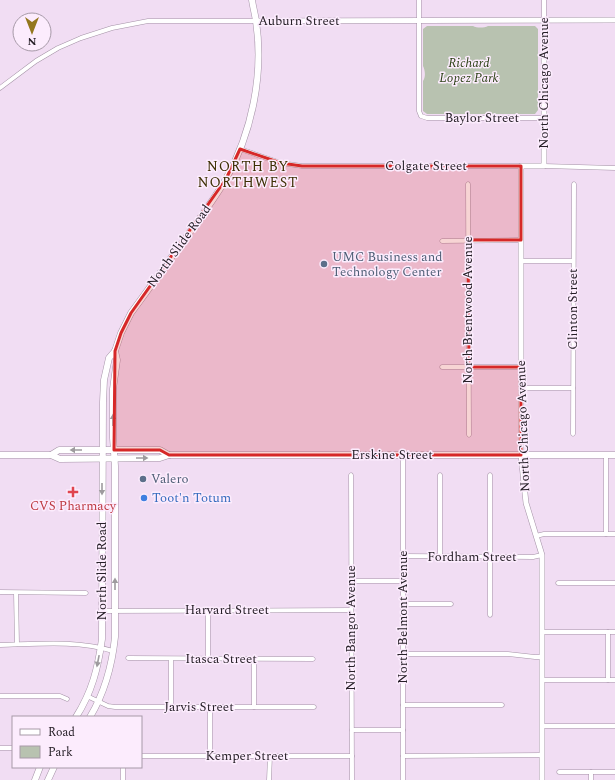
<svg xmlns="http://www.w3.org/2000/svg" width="615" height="780" viewBox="0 0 615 780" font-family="Spectral,serif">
  <rect width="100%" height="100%" fill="#f1ddf3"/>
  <path fill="#b8c2b0" d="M427 26H473C477 28 484 28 488 26H535L538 29V110L535 114H427L423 111V81C426 77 425 70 423 66V29Z"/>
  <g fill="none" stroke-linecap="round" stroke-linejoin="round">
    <defs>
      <g id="minor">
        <path d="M419 0V111L421 116 427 118H544"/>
        <path d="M544 0V21"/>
        <path d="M0 88 36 61 58 48 81 38 112 28 148 21H256"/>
        <path d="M240 149 281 163 302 166H521"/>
        <path d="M544 166 615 168"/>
        <path d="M468 184 469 435"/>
        <path d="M442 241 521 240"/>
        <path d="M521 261H573"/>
        <path d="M442 367H521"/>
        <path d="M521 388H573"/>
        <path d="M573 434 574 184"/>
        <path d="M403 455V780"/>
        <path d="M606 455V534"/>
        <path d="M351 475 352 780"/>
        <path d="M490 475V615"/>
        <path d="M536 536 544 534H615"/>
        <path d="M403 556 533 557 542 555"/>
        <path d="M440 556V475"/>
        <path d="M351 581H403"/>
        <path d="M558 583H615"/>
        <path d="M0 592 86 593"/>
        <path d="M16 593 17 644"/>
        <path d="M403 604H451"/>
        <path d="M102 611 351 610"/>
        <path d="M542 632H615"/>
        <path d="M608 632V680"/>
        <path d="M0 645C38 644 77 640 113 651"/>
        <path d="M403 654H508L535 657H542"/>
        <path d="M128 658 313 659"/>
        <path d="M208 659V610"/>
        <path d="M254 659V707"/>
        <path d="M542 680H615"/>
        <path d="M0 696H60L67 699"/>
        <path d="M87 696 108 706 115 707H314"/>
        <path d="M403 705H502"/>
        <path d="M171 706V659"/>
        <path d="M210 706V756"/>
        <path d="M542 726H615"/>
        <path d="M352 730H403"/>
        <path d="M0 748H13"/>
        <path d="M141 756H352"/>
        <path d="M403 756 542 755"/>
        <path d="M559 772H615"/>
        <path d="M123 780V767"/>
        <path d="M269 780 270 756"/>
        <path d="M591 780V772"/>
      </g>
      <g id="tertiary">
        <path d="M256 21 615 20"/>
        <path d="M542 780V555L526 503 521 455V166H544V21"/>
      </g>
      <g id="secondary">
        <path d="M0 455H51L60 459 160 458 169 455H615"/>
        <path d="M51 455 59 450H160L169 455"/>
        <path d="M76 717C92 692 98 668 102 639L103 402 104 380 109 358 115 351 121 333 131 313C151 286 170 259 190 232 202 215 215 198 226 179 252 132 264 74 256 21 255 14 253 7 252 0"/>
        <path d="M90 717C105 692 112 666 115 637V466L113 438V389L117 360 115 351"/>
        <path d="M35 780 40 767"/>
        <path d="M48 780 54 767"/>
      </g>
    </defs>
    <use href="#minor" stroke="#a492a6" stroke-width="5"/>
    <use href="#tertiary" stroke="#a492a6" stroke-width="6"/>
    <use href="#secondary" stroke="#a492a6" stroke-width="7"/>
    <use href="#minor" stroke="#fff" stroke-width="4"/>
    <use href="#tertiary" stroke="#fff" stroke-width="5"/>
    <use href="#secondary" stroke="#fff" stroke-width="6"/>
  </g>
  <defs><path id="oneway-solid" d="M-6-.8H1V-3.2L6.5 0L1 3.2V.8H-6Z"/></defs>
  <g fill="#9e9b9e">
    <use href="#oneway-solid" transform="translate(113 420) rotate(-90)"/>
    <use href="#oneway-solid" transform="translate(76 450) rotate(-180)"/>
    <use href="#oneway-solid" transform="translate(142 458)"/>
    <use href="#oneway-solid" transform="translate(102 489) rotate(90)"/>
    <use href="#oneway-solid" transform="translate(115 584) rotate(-90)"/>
    <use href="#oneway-solid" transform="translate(98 661) rotate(101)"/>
  </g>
  <path fill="#d62828" fill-opacity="0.2" stroke="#d62828" stroke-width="3" stroke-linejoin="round" d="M240 149 281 163 302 166H521V240H468L469 367H521V455H169L160 450H114L115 351 121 333 131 313 226 179Z"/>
  <g fill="#5c6f8a" stroke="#fcecfd" stroke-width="1.5">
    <circle cx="324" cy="264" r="4"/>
    <circle cx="143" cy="479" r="4"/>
  </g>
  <path fill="#e0444e" stroke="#fcecfd" stroke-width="1.5" d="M71 486h4v4h4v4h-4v4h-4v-4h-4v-4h4z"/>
  <circle fill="#3f7fe0" stroke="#fcecfd" stroke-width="1.5" cx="144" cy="498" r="4"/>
  <g text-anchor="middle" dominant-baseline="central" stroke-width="3" stroke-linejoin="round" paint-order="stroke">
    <g font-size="13" fill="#272028" stroke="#fcecfd">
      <text x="299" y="21">Auburn Street</text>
      <text transform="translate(544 83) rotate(-90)">North Chicago Avenue</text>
      <text x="482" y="118">Baylor Street</text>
      <text x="426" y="166">Colgate Street</text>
      <text transform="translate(179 246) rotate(-54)">North Slide Road</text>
      <text transform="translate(573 309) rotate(-90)">Clinton Street</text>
      <text transform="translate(468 310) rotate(-90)">North Brentwood Avenue</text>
      <text transform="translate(523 426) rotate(-92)">North Chicago Avenue</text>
      <text x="392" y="455">Erskine Street</text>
      <text x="472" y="557">Fordham Street</text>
      <text transform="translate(102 571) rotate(-90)">North Slide Road</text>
      <text x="227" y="610">Harvard Street</text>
      <text transform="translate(403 617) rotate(-90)">North Belmont Avenue</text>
      <text transform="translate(351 628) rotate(-90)">North Bangor Avenue</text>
      <text x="221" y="659">Itasca Street</text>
      <text x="199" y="707">Jarvis Street</text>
      <text x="247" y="756">Kemper Street</text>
    </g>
    <g font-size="13" font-style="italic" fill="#2c4116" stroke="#fcecfd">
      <text x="469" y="63">Richard<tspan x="469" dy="15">Lopez Park</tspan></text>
    </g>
    <g font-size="13" fill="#4e5e75" stroke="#fcecfd" text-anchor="start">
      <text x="332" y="257">UMC Business and<tspan x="332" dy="15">Technology Center</tspan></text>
      <text x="151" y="479">Valero</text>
    </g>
    <g font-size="13" fill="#366cbe" stroke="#fcecfd" text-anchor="start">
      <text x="152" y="498">Toot'n Totum</text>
    </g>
    <g font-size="13" fill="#be3a42" stroke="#fcecfd">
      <text x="73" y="506">CVS Pharmacy</text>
    </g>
    <g font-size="14" letter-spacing="1" fill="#3e3005" stroke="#fcecfd">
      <text x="248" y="166">NORTH BY<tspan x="248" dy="16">NORTHWEST</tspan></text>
    </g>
  </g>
  <rect x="12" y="716" width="130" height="52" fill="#fcecfd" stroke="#a79aa8"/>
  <rect x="20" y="729" width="20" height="6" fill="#ffffff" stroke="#a79aa8"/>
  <text x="48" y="736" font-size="12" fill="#272028">Road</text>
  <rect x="20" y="746" width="20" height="12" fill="#b8c2b0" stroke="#a79aa8"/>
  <text x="48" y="756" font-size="12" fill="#272028">Park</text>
  <g transform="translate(32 32) rotate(180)"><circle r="19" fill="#fcecfd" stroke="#a79aa8"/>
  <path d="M0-3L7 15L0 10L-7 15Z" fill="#94771e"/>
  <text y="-6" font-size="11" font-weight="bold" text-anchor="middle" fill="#272028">N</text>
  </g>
</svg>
